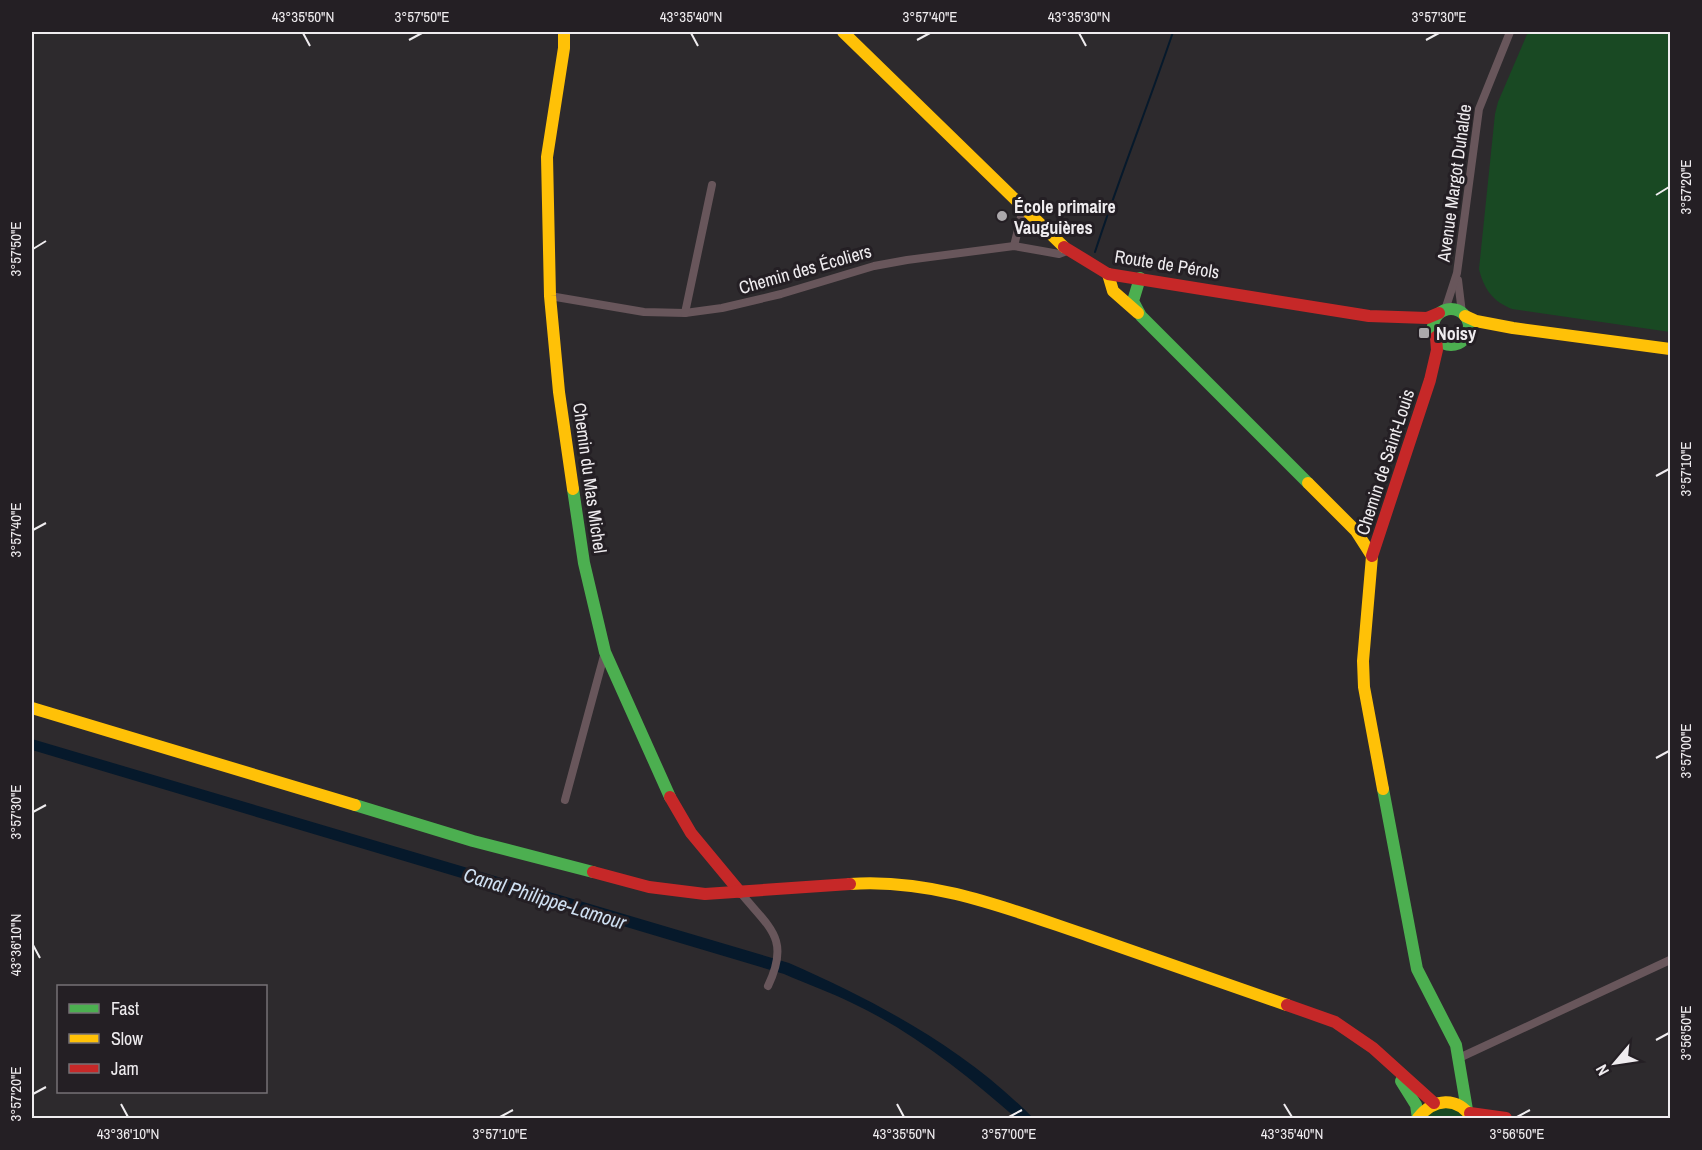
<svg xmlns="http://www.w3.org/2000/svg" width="1702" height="1150" viewBox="0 0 1702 1150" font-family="'Archivo Narrow',sans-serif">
  <rect width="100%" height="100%" fill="#2d2a2d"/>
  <g fill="#194923">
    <path d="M1528 32H1670V332L1512 309C1492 301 1484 289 1479 269L1495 114 1498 102Z"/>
    <path d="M1447 1107 1455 1109 1465 1118H1425L1432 1111Z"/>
  </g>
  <path fill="#06192b" d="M32 739 789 963C878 1002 965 1049 1033 1118H1016C967 1075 912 1031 852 1003 830 992 807 984 784 974L32 750Z"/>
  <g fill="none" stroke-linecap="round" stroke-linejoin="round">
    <path stroke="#06192b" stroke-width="2" d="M1095 252C1119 178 1148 106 1173 32"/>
    <g stroke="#68565b" stroke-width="8">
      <path d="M1014 246 1021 217 1026 212"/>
      <path d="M1458 280 1462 313"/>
      <path d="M550 296 644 312 685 313 722 308 781 294 874 266 907 260 1014 246 1059 254 1067 251"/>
      <path d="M1445 310 1457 273 1479 109 1510 32"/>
      <path d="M685 313 712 185"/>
      <path d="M565 800 605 652"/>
      <path d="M740 892C769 928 791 938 768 986"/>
      <path d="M1459 1058 1670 960"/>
    </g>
    <g stroke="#4caf50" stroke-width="12">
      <path d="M1140 278 1133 301 1141 316 1308 483"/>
      <circle cx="1451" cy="327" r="18"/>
      <path d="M573 489 584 563 605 652 670 797"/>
      <path d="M1383 789 1417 969 1456 1045 1467 1110"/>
      <path d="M355 805 473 841 593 872"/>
      <path d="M1401 1081 1416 1105 1418 1118"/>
    </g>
    <g stroke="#ffc107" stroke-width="12">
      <path d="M564 32V48L547 157 550 296 559 392 573 489"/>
      <path d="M843 32 1064 247"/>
      <path d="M1108 274 1113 291 1138 313"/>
      <path d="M1465 316 1476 321 1513 328 1670 349"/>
      <path d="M1308 483 1356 531 1372 556 1363 661 1364 687 1383 789"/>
      <path d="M32 708 355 805"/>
      <path d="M850 884C934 878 1011 910 1089 936 1155 959 1221 982 1287 1005"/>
      <path d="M1418 1118C1434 1098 1457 1096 1472 1118"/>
    </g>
    <g stroke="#c62828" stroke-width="12">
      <path d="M1064 247 1108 274 1369 316 1427 318 1439 313"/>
      <path d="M1372 556 1430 380 1437 350 1436 337"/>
      <path d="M670 797 691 833 740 892"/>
      <path d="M593 872 649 887 705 894 850 884"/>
      <path d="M1287 1005 1335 1022 1373 1048 1434 1103"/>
      <path d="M1470 1113 1506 1118"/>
    </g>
  </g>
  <path fill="none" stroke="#efecef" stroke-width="2" d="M303 33 310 46M691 33 698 46M1079 33 1086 46M409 40 422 33M917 40 930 33M1426 40 1439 33M1656 195 1669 187M33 249 46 241M1656 476 1669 469M33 530 46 523M1656 758 1669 751M33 812 46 805M33 945 40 958M1656 1040 1669 1033M33 1094 46 1087M121 1104 128 1117M897 1104 904 1117M1284 1104 1292 1117M500 1117 513 1110M1009 1117 1022 1110M1517 1117 1530 1110"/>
  <g fill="#aba8ab" stroke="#241f24" stroke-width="2">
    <circle cx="1002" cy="216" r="6"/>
    <rect x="1418" y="327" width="12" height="12" rx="3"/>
  </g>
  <g text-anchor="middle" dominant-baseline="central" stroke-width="6" stroke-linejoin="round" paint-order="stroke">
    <g font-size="18" fill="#efecef" stroke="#241f24">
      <text transform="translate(1454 183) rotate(-82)">Avenue Margot Duhalde</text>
      <text transform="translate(1167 264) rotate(9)">Route de Pérols</text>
      <text transform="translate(805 269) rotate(-16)">Chemin des Écoliers</text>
      <text transform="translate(1385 462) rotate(-72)">Chemin de Saint-Louis</text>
      <text transform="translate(590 478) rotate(82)">Chemin du Mas Michel</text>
    </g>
    <g font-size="18" font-weight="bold" fill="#efecef" stroke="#241f24" text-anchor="start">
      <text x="1014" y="206">École primaire<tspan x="1014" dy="21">Vauguières</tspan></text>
      <text x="1436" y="333">Noisy</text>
    </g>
    <g font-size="20" font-style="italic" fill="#cfe0f2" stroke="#241f24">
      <text transform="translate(545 898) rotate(17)">Canal Philippe-Lamour</text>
    </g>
  </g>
  <rect width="1702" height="1150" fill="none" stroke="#241f24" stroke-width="66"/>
  <rect x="57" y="985" width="210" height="108" fill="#241f24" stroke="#757175" stroke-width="1.5"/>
  <rect x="69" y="1004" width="30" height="9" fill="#4caf50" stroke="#757175" stroke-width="1.5"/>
  <text x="111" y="1015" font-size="18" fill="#efecef">Fast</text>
  <rect x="69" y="1034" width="30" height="9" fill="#ffc107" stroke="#757175" stroke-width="1.5"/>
  <text x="111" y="1045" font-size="18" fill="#efecef">Slow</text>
  <rect x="69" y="1064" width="30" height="9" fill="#c62828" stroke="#757175" stroke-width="1.5"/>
  <text x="111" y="1075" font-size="18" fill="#efecef">Jam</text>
  <g transform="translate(1615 1063) rotate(241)" stroke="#241f24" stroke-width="4.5" paint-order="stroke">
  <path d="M0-4.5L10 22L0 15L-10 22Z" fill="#efecef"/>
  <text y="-9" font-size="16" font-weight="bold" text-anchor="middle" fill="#efecef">N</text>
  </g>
  <rect x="33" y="33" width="1636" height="1084" fill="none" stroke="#efecef" stroke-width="2"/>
  <g font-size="15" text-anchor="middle" fill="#efecef">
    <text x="303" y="22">43°35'50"N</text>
    <text x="422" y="22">3°57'50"E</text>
    <text x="691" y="22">43°35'40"N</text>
    <text x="930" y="22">3°57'40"E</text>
    <text x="1079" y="22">43°35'30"N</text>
    <text x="1439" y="22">3°57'30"E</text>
    <text transform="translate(1686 187) rotate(-90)" y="5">3°57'20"E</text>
    <text transform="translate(16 249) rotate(-90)" y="5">3°57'50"E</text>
    <text transform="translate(1686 469) rotate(-90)" y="5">3°57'10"E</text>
    <text transform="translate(16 530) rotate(-90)" y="5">3°57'40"E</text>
    <text transform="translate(1686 751) rotate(-90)" y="5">3°57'00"E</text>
    <text transform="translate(16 812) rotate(-90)" y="5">3°57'30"E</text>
    <text transform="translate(16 945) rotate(-90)" y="5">43°36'10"N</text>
    <text transform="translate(1686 1033) rotate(-90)" y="5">3°56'50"E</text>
    <text transform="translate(16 1094) rotate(-90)" y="5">3°57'20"E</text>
    <text x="128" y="1139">43°36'10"N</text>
    <text x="500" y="1139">3°57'10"E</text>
    <text x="904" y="1139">43°35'50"N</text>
    <text x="1009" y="1139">3°57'00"E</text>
    <text x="1292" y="1139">43°35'40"N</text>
    <text x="1517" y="1139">3°56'50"E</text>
  </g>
</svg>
